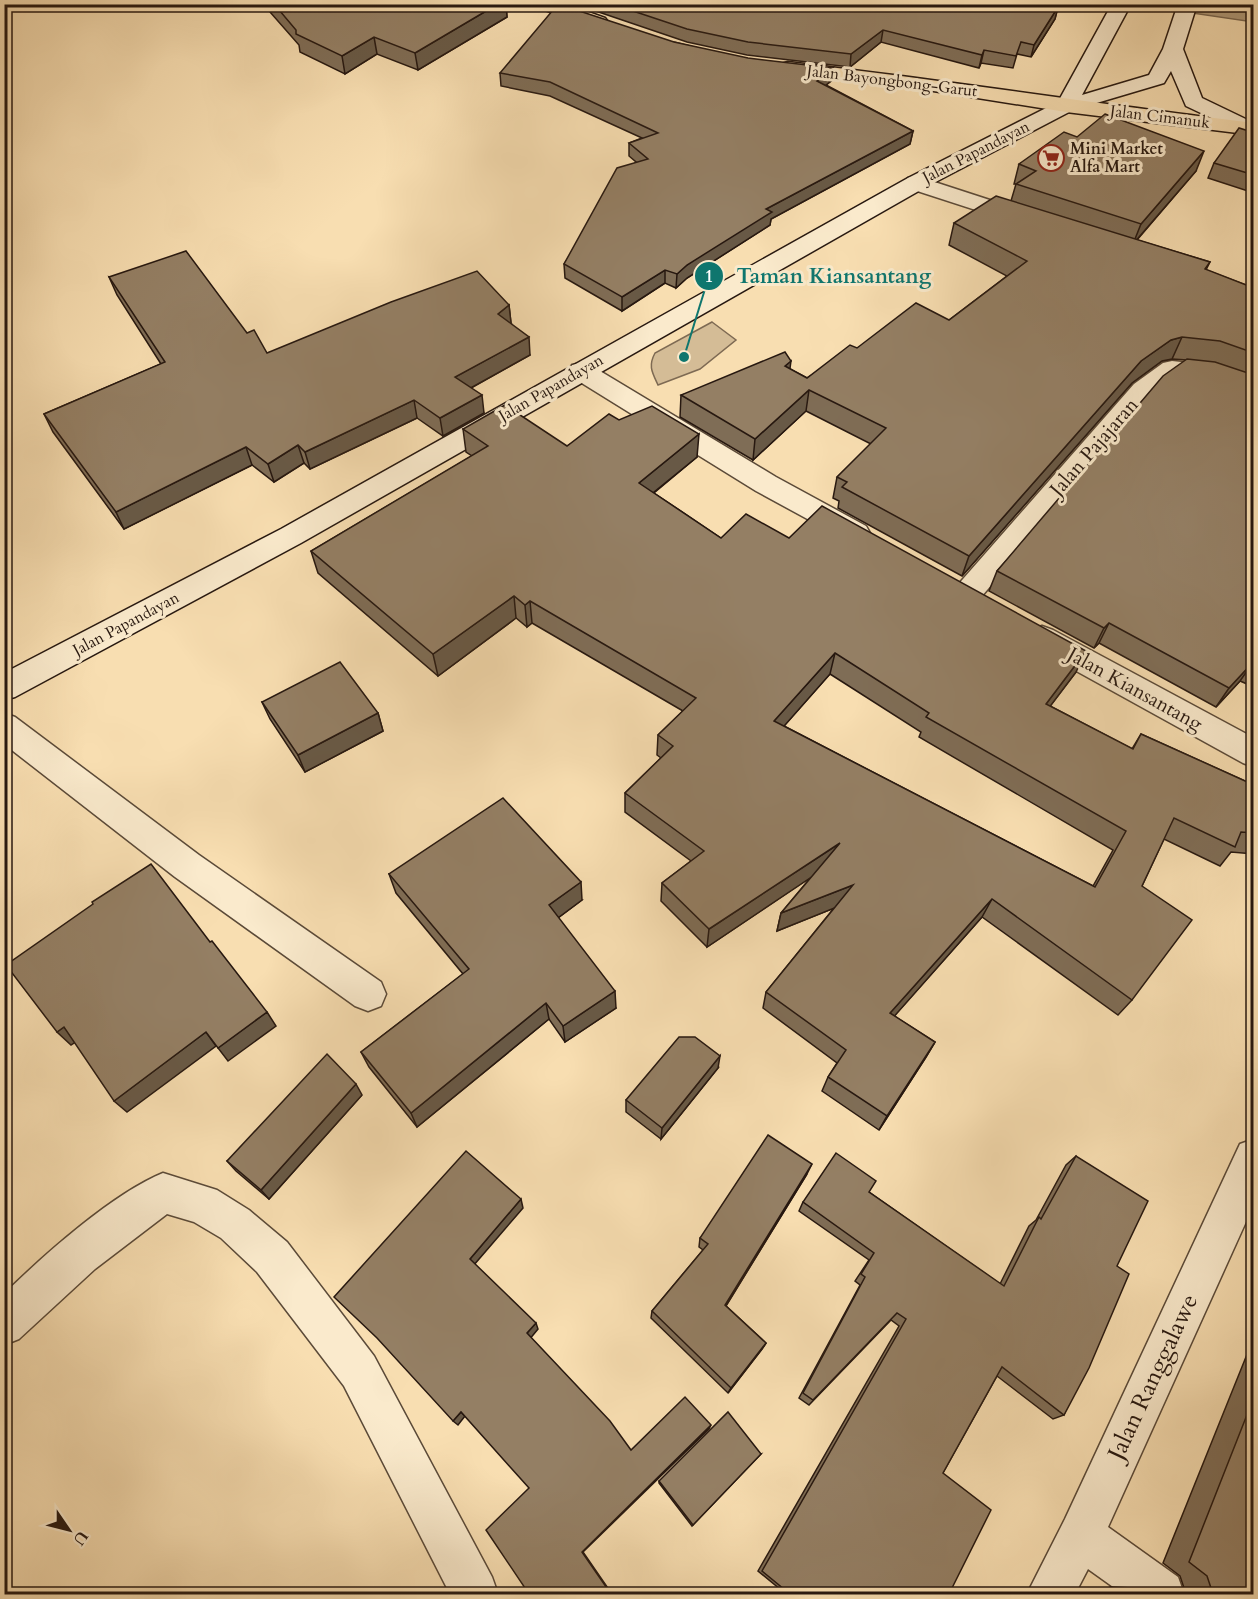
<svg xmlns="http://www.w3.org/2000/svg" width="1258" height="1599" viewBox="0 0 1258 1599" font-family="Cardo,serif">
  <rect width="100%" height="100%" fill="#f8deb1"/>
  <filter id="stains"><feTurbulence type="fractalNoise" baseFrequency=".00333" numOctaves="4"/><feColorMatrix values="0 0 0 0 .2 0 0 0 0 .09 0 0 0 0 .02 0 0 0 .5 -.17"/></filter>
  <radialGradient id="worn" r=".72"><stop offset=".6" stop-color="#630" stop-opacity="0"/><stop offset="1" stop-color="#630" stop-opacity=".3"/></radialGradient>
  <path fill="#d4bc96" stroke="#7e6a53" stroke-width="1.5" d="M712 322 736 340 700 369 658 385C652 372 648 366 655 353Z"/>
  <path fill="#b19b7a" stroke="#7a6750" stroke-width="1.5" d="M1138 5H1253V22Z"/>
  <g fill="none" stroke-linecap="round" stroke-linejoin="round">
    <defs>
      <g id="minor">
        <path d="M916 176 1033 214 1036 219 1033 224 1025 226 908 188 905 183 908 178Z"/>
        <path d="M1172 361 1209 365 1254 381V399L1205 381 1177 378 1152 396 976 603 966 606 956 603 951 595 956 587 1134 384 1163 363Z"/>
        <path d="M4 713 15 717 199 855 381 982 386 994 381 1006 368 1011 355 1006 175 877 4 744Z"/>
        <path d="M1254 1139V1204L1108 1527 1178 1577 1184 1594H1123L1088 1569 1075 1594H1027L1065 1519 1240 1144Z"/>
        <path d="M163 1173 217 1190 249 1210 287 1242 374 1356 492 1577 498 1594H450L344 1386 257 1272 221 1238 194 1222 167 1214 95 1269 19 1339 4 1345V1294C44 1255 112 1194 163 1173Z"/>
      </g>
      <g id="tertiary">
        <path d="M581 363 590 365 776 477 866 526 870 533 866 540 856 543 846 540 756 491 572 377 568 371 572 365Z"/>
        <path d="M1042 626 1053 630 1254 738V767L1243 763 1031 646 1027 638 1031 630Z"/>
      </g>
      <path id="secondary" d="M1112 4H1131L1082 95 1149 75 1163 49 1178 4H1197L1183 49 1202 98 1254 123V133L1241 132 1186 106 1171 71 1164 83 1073 110 924 188 301 543 15 697 4 700V673L281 529 908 178 1058 102Z"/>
      <g id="primary">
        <path d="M537 4H566L605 18 608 22 605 26 598 28 539 8Z"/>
        <path d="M788 62C944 80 1098 104 1254 123V135L1066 112 927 90 781 72 778 68 781 64Z"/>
      </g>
    </defs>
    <use href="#minor" stroke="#5b4a38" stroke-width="3"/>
    <use href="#tertiary" stroke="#5b4a38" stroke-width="3"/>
    <use href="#secondary" stroke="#271810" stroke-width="3"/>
    <use href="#primary" stroke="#271810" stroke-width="3"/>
    <use href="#minor" fill="#faeacc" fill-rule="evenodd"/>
    <use href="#tertiary" fill="#faeacc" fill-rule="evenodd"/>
    <use href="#secondary" fill="#faeacc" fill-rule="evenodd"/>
    <use href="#primary" fill="#f8deb1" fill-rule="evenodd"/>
  </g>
  <g fill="#7f6d56" stroke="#271810" stroke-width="1.5" fill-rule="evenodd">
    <path d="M263 4H506L507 17 418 70 377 54 345 74 300 52 299 45Z"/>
    <path d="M575 4H1046L1058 7 1055 19 1031 57 1017 54 1013 68 981 63 979 68 881 42 850 67 747 55 687 42Z"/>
    <path d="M674 42 831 81 826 85 913 131 910 144 771 219 770 225 687 278 676 288 665 283 622 311 565 278 564 264 636 162 629 156V143L642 138 550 96 501 86 500 73Z"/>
    <path d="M1254 124V193L1208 178 1214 163 1250 132Z"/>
    <path d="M1077 137 1196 171 1137 240 1210 262 1206 270 1254 288V687L1240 681 1216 707 1099 643 1094 648 989 591 997 571 1186 360 1172 359 1162 361 1132 383 962 576 838 508 839 501 833 498 837 477 871 444 806 411 753 460 680 417 681 395 790 369 807 378 857 348 949 320 1007 276 949 245 954 223 1011 201 1016 184H1014L1019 164Z"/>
    <path d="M109 277 247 333 267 353 509 305 511 323 530 355 471 388 484 413 443 436 417 418 310 469 304 463 274 482 252 465 124 529 53 432 44 414 161 364 117 295Z"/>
    <path d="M619 420 697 457 654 493 721 538H789L1076 672 1050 706 1132 749 1141 734 1254 785V854L1231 852 1220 866 1164 839 1142 886 1132 1000 1118 1015 982 917 894 1016 935 1042 926 1057 879 1130 822 1091 828 1077 837 1063 763 1008 766 992 834 908 777 931 781 913 811 877 707 947 661 901 662 883 691 861 625 812V793L661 758 657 755 658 735 683 711 532 623 527 627 516 618 438 676 318 573 311 551 472 456 466 452 463 429 567 446ZM830 674 921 732 919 737 1113 850 1093 886 784 726Z"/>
    <path d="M262 702 378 713 383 731 305 772 270 719Z"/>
    <path d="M389 874 582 900 558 918 616 1008 565 1042 549 1019 417 1127 369 1067 361 1052 463 974 396 893Z"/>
    <path d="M718 1068 661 1139 626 1112V1100Z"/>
    <path d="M362 1095 269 1199 236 1171 227 1161Z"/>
    <path d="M1076 1156 1117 1266 1064 1415 1053 1419 997 1376 943 1473 949 1594H786L758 1571 899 1326 891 1320 809 1405 799 1398 860 1285 855 1281 869 1260 799 1211 803 1202 869 1192 1000 1284 1029 1226 1036 1220 1066 1165Z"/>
    <path d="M807 1174 726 1306 766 1343 762 1349 728 1393 651 1318 652 1311 703 1250 699 1247 700 1238Z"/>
    <path d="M1254 1337V1594H1186L1180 1576 1163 1563Z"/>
    <path d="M761 1454 692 1526 659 1483V1481Z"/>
    <path d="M1110 1587 1133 1588 1143 1594H1106Z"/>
  </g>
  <g fill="#685946" stroke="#271810" stroke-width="1.5">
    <path d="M498 4H506L507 17 418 70 415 53Z"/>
    <path d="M1058 7 1055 19 1031 57 1034 45Z"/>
    <path d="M883 30 881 42 850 67 851 54Z"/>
    <path d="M374 37 377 54 345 74 342 56Z"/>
    <path d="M984 50 981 63 979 68 982 55Z"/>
    <path d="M833 68 831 81 815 94 817 81Z"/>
    <path d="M913 131 910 144 771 219 770 225 687 278 676 288 677 274 687 265 766 209Z"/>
    <path d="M1204 151 1196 171 1133 244 1141 224Z"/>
    <path d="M665 270V283L622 311V297Z"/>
    <path d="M509 305 511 323 500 332 498 314Z"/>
    <path d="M529 337 530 355 458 395 455 377Z"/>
    <path d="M1182 337 1172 359 1162 361 1132 383 962 576 969 556 1141 361 1171 340Z"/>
    <path d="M791 361 788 383 785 366Z"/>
    <path d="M809 390 806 411 753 460 755 439Z"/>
    <path d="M482 395 484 413 443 436 440 418Z"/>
    <path d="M414 400 417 418 310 469 305 452Z"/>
    <path d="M699 434 697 457 638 505 639 483Z"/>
    <path d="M298 445 304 463 274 482 268 464Z"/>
    <path d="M246 447 252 465 124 529 116 512Z"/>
    <path d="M514 596 516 618 438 676 433 654Z"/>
    <path d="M530 601 532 623 527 627 525 605Z"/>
    <path d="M1109 623 1099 643 1094 648 1104 628Z"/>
    <path d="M1086 651 1076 672 1036 725 1046 704Z"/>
    <path d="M835 653 830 674 770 742 774 721Z"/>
    <path d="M1254 661 1240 681 1216 707 1229 688Z"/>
    <path d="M378 713 383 731 305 772 298 755Z"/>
    <path d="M840 843 834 862 707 947 709 929Z"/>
    <path d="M581 882 582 900 551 923 549 905Z"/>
    <path d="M853 885 847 903 777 931 781 913Z"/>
    <path d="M992 899 982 917 883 1029 890 1013Z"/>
    <path d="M615 991 616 1008 565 1042 563 1026Z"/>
    <path d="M546 1003 549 1019 417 1127 411 1113Z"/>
    <path d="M267 1012 276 1026 228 1061 218 1048Z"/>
    <path d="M64 1027 77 1041 71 1045 57 1032Z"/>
    <path d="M206 1032 216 1046 127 1112 114 1101Z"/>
    <path d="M935 1042 926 1057 879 1130 887 1116Z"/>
    <path d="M720 1056 718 1068 661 1139 662 1128Z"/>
    <path d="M356 1084 362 1095 269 1199 261 1190Z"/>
    <path d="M812 1164 807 1174 722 1312 725 1305Z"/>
    <path d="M521 1199 523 1208 473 1266 470 1259Z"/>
    <path d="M536 1323 538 1329 529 1340 527 1333Z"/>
    <path d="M766 1343 762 1349 728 1393 731 1388Z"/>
    <path d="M461 1412 465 1416 458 1425 453 1421Z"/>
    <path d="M711 1425 709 1429 583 1552 612 1594H611L582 1552Z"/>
  </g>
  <g fill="#947f64" stroke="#271810" stroke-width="1.5" fill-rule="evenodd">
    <path d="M274 4H498L415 53 374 37 342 56 296 34V30Z"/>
    <path d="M558 4 674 42 748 58 833 68 817 81 913 131 766 209 772 212 687 265 677 274 665 270 622 297 564 264 617 168 648 159 629 143 658 133 550 82 500 73Z"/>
    <path d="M612 4H1046L1058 7 1034 45 1021 42 1016 56 984 50 982 55 883 30 851 54 748 42 687 29Z"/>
    <path d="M1105 114 1204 151 1141 224 1016 184 1036 171 1019 164 1064 132 1077 137Z"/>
    <path d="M1254 126V175L1214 163 1239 128 1252 132Z"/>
    <path d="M996 196 1210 262 1205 269 1254 288V353L1220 341 1182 337 1171 340 1141 361 969 556 842 487 847 482 837 477 886 428 809 390 755 439 681 395 785 352 791 361 785 366 807 378 850 345 857 348 916 303 949 320 1027 261 954 223Z"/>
    <path d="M186 251 247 333 254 330 267 353 391 302 477 271 509 305 498 314 529 337 455 377 482 395 440 418 414 400 305 452 298 445 268 464 246 447 116 512 44 414 165 362 109 277Z"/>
    <path d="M1187 359 1215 362 1254 375V661L1229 688 1109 623 1104 628 997 571 1163 376Z"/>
    <path d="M505 405 567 446 609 414 619 420 652 406 699 434 639 483 721 538 746 514 789 538 822 506 1086 651 1046 704 1133 749 1141 734 1254 785V833L1241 832 1235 847 1174 818 1142 886 1192 920 1132 1000 992 899 890 1013 935 1042 887 1116 828 1077 846 1050 766 992 853 885 781 913 840 843 709 929 662 883 704 851 625 793 673 746 658 735 696 698 530 601 525 605 514 596 433 654 311 551 488 446 463 429ZM835 653 929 713 926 717 1126 831 1095 887 774 721Z"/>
    <path d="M340 662 378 713 298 755 262 702Z"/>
    <path d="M503 798 581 882 549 905 615 991 563 1026 546 1003 411 1113 361 1052 469 969 389 874Z"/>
    <path d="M151 864 210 942 212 941 267 1012 218 1048 206 1032 114 1101 64 1027 57 1032 6 965 93 904 92 902Z"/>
    <path d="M679 1037H695L720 1056 662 1128 626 1100Z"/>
    <path d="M327 1054 356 1084 261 1190 227 1161Z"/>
    <path d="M768 1135 812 1164 725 1305 766 1343 731 1388 652 1311 708 1244 700 1238Z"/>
    <path d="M466 1151 521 1199 470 1259 536 1323 527 1333 610 1421 631 1450 685 1397 711 1425 582 1552 611 1594H529L486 1530 529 1488 461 1412 453 1421 377 1338 334 1297Z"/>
    <path d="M836 1153 876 1181 869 1192 1004 1286 1039 1217 1041 1219 1076 1156 1148 1201 1117 1266 1129 1274 1089 1368 1064 1415 1002 1367 943 1473 991 1510 949 1594H790L762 1571 906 1319 897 1313 813 1400 803 1393 865 1277 861 1274 874 1253 803 1202Z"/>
    <path d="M1254 1397V1594H1213L1207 1576 1189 1562Z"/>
    <path d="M728 1412 761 1454 693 1525 659 1481Z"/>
    <path d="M1133 1588 1143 1594H1130Z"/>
  </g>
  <defs>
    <symbol id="supermarket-ring" viewBox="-11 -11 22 22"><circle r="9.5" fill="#faeacc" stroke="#8f2418" stroke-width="1.5"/><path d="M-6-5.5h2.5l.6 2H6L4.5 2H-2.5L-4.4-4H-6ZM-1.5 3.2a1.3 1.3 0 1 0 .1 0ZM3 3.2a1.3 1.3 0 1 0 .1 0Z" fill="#8f2418"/></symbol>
  </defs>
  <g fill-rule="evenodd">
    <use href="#supermarket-ring" x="1036" y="143" width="30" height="30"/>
  </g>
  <g text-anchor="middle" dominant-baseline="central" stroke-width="6" stroke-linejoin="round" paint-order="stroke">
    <g font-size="16" fill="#271810" stroke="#faeacc">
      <text transform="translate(892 81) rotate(7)">Jalan Bayongbong-Garut</text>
      <text transform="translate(1160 117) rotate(7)">Jalan Cimanuk</text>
      <text transform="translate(976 152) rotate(-27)">Jalan Papandayan</text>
      <text transform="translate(551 388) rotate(-30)">Jalan Papandayan</text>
      <text transform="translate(126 624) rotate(-28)">Jalan Papandayan</text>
    </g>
    <g font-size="16" font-weight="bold" fill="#271810" stroke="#faeacc" text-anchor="start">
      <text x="1070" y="149">Mini Market<tspan x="1070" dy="18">Alfa Mart</tspan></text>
    </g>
    <g font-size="20" fill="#271810" stroke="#faeacc">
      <text transform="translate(1094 447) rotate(-49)">Jalan Pajajaran</text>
      <text transform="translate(1135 689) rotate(29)">Jalan Kiansantang</text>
    </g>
    <g font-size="24" fill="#271810" stroke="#faeacc">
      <text transform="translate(1153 1377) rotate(-65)">Jalan Ranggalawe</text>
    </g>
  </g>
  <path fill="none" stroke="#0f766e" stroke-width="2" d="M684 357L709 276"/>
  <g fill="#0f766e" stroke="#faeacc" stroke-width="2">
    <circle cx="684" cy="357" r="6"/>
    <circle cx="709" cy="276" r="15"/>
  </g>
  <g font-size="18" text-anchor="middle" font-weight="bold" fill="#fff">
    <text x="709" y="282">1</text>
  </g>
  <g font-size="21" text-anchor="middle" font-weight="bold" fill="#0f766e" stroke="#faeacc" stroke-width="6" stroke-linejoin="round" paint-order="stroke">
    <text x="834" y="283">Taman Kiansantang</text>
  </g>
  <rect width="1258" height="1599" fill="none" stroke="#f8deb1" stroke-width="24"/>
  <rect x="6" y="6" width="1246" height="1587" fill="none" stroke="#271810" stroke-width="3"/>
  <rect x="12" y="12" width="1234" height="1575" fill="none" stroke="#271810" stroke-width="1.5"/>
  <g transform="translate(69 1530) rotate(125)" stroke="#faeacc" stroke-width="4.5" paint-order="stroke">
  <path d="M0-4.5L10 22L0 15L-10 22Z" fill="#271810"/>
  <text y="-9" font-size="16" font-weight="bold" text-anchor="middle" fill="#271810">U</text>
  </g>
  <rect width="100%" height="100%" filter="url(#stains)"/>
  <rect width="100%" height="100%" fill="url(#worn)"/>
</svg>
